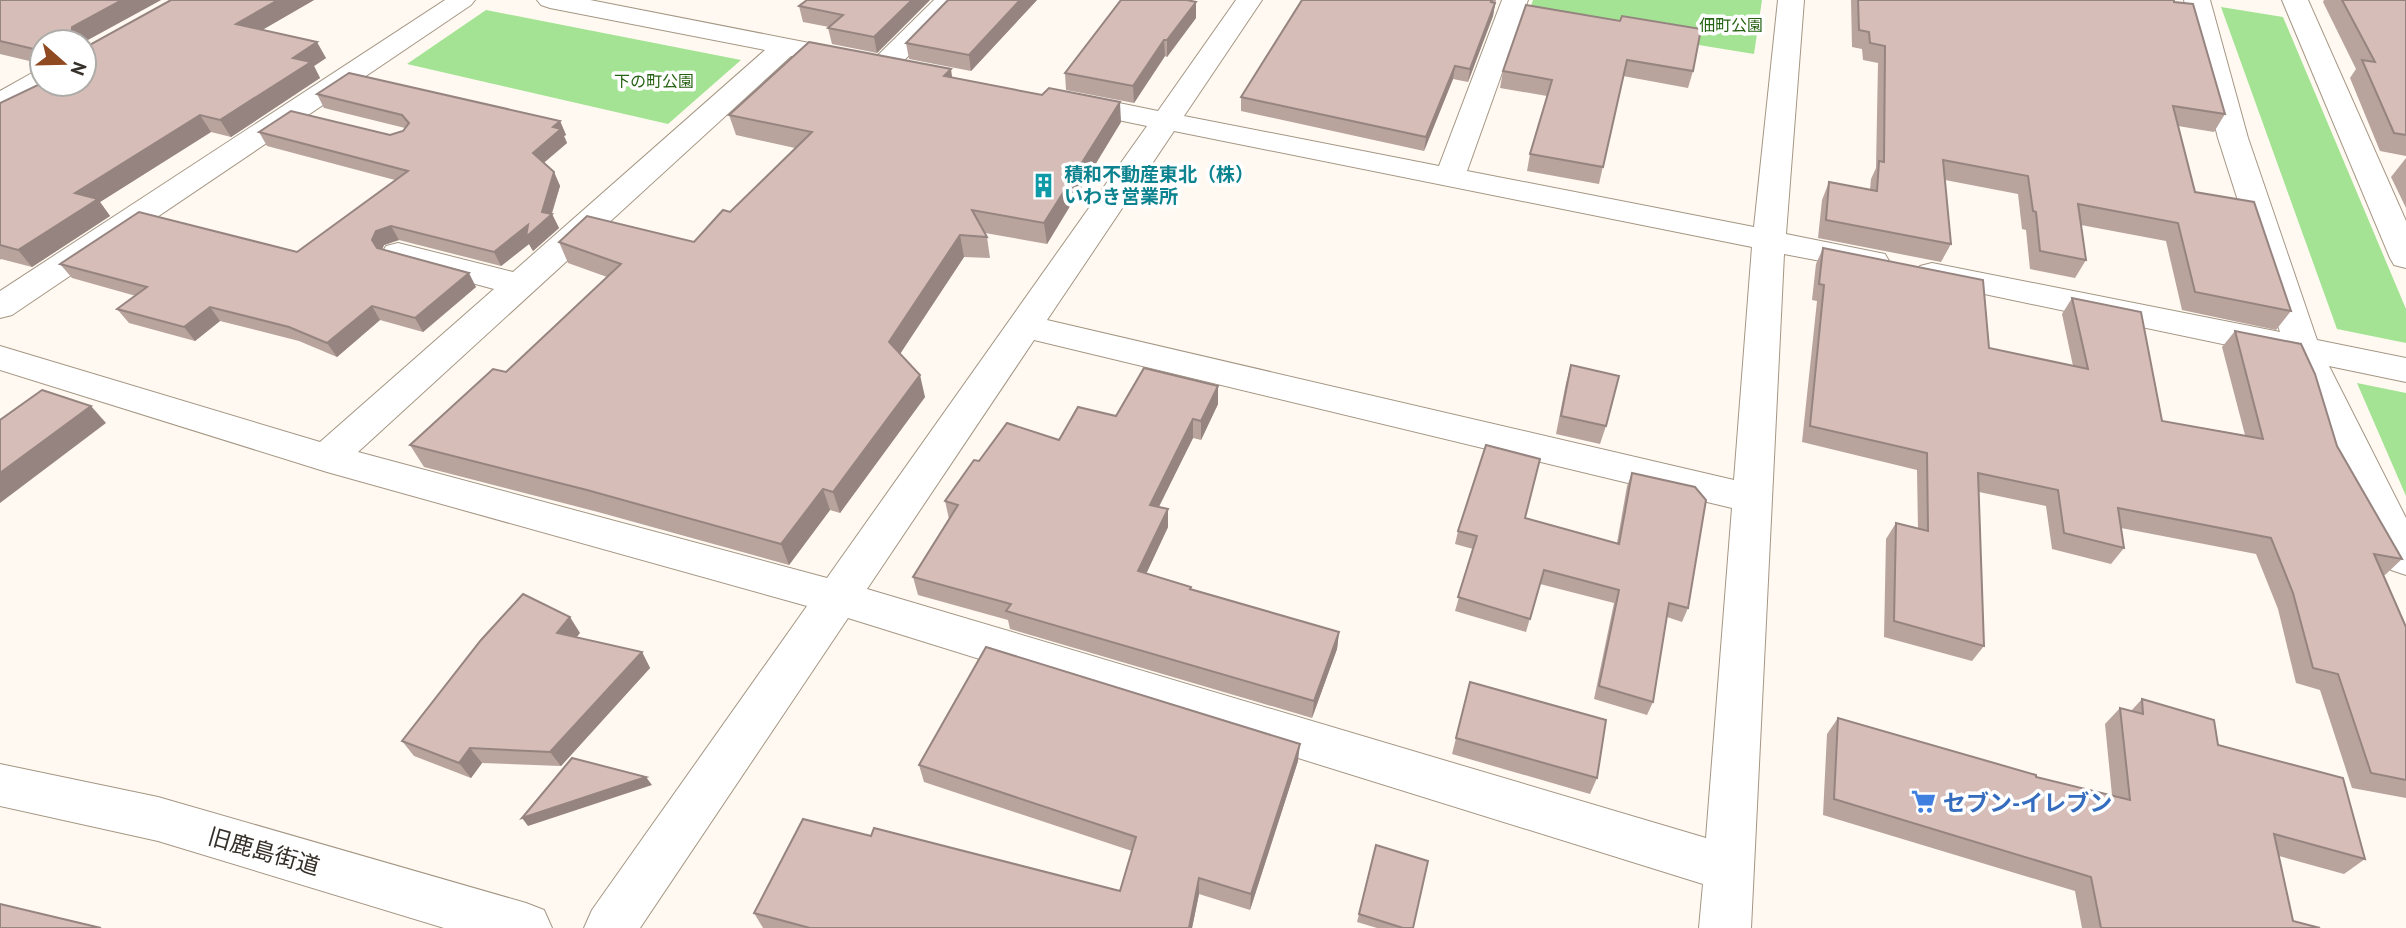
<svg xmlns="http://www.w3.org/2000/svg" width="2406" height="928" viewBox="0 0 2406 928" font-family="'PT Sans','Noto Sans JP',sans-serif">
  <rect width="100%" height="100%" fill="#fff9f1"/>
  <g fill="#a3e393">
    <path d="M1533 0H1762L1754 54 1527 17Z"/>
    <path d="M2221 7 2283 17 2406 309V343L2337 329Z"/>
    <path d="M486 10 741 60 668 124 407 64Z"/>
    <path d="M2357 383 2406 393V496Z"/>
  </g>
  <g fill="none" stroke-linecap="round" stroke-linejoin="round">
    <defs>
      <g id="minor">
        <path d="M445 0H475L471 5 12 315 0 318V291Z"/>
        <path d="M537 0H590L850 51 860 53 864 59 860 65 850 67 791 56 358 452 827 578 1147 126 1060 108 1056 102 1060 96 1070 93 1158 111 1236 0H1262L1184 116 1439 166 1502 0H1528L1467 171 1754 227 1778 0H1804L1786 234 1885 254 1889 261 1885 268 1873 271 1784 254 1751 928H1699L1703 884 848 618 640 928H584L592 910 807 606 327 472 0 370V346L320 442 494 289 386 260 382 253 386 246 398 243 513 272 765 50 550 8 541 5ZM1174 131 1752 247 1734 480 1047 320ZM1034 340 1732 508 1706 838 867 589Z"/>
        <path d="M934 0H962L893 72 883 74 873 72 869 66 873 60Z"/>
        <path d="M2184 0H2210L2248 138 2317 340 2406 358V382L2329 366 2406 518V575L2391 570 2289 358 1932 283 1920 280 1915 273 1920 266 1932 263 2280 332 2218 138Z"/>
        <path d="M2282 0H2308L2406 221V268L2394 265 2390 258Z"/>
        <path d="M42 71V84L52 85 10 109 0 112V91L32 73Z"/>
        <path d="M0 764 158 797 526 903 544 910 552 928H444L158 841 0 806Z"/>
      </g>
    </defs>
    <use href="#minor" stroke="#a49684" stroke-width="2"/>
    <use href="#minor" fill="#fff" fill-rule="evenodd"/>
  </g>
  <g fill="#b8a39d">
    <path d="M0 0H161L84 42H42V64L0 54Z"/>
    <path d="M171 0H314L262 30 326 58 314 66 320 78 231 137 211 132 100 202 110 216 32 267 1 259 0 260V103L84 84Z"/>
    <path d="M930 0 877 53 832 44 828 28 829 27 803 22 799 6Z"/>
    <path d="M1037 0 971 71 909 59 906 43Z"/>
    <path d="M1302 0H1496L1493 16 1468 82 1453 79 1424 151 1241 111V97Z"/>
    <path d="M1851 0H2174L2225 114 2214 132 2178 126 2195 192 2291 311 2276 330 2182 310 2166 241 2081 225 2086 260 2075 278 2030 269 2026 230 2022 229 2018 194 1945 180 1951 244 1941 262 1818 238 1822 200 1829 182 1870 190 1871 179 1876 168 1878 63 1863 60 1862 49 1852 47Z"/>
    <path d="M2324 0H2406V156L2380 151 2350 78 2356 69 2323 2Z"/>
    <path d="M1196 18 1167 57 1165 56 1134 103 1066 90 1065 73Z"/>
    <path d="M1620 21 1693 71 1688 88 1623 76 1599 184 1527 171 1530 154 1547 96 1500 88 1503 71Z"/>
    <path d="M952 78 1121 122 1047 244 985 233 987 237 990 258 964 257 900 354 925 397 840 513 830 510 789 565 598 512 424 467 410 445 506 372 607 277 568 263 559 242H694L730 212 795 148 736 135 729 115Z"/>
    <path d="M317 94 560 121 566 135 564 136 567 143 543 163 554 172 560 186 552 214 559 228 533 251 529 244 501 266 399 240 384 245 382 250 476 287 423 332 380 320 337 357 299 341 220 321 195 341 129 323 117 309 136 296 72 278 60 264 297 252 395 180 267 146 259 132 390 135 403 131 405 128 324 108Z"/>
    <path d="M2406 158V208L2391 177Z"/>
    <path d="M1823 248 1989 348 2073 366 2062 314 2072 298 2162 421 2245 435 2222 347 2235 331 2337 446 2402 559 2385 575H2383L2406 627V798L2352 788 2320 690 2296 683 2278 609 2256 554 2121 528 2124 548 2111 564 2052 549 2046 506 1979 492 1984 646 1972 661 1884 637 1886 539 1896 523 1918 529 1917 470 1802 442 1817 301 1812 300 1816 264Z"/>
    <path d="M1571 365 1606 426 1600 444 1556 434 1566 383Z"/>
    <path d="M1218 386V404L1201 440 1193 438 1158 507 1168 509V527L1146 574 1191 587V590L1339 632 1337 649 1312 718 1010 629 1008 620 918 595 913 577 949 519 945 501 979 461 1059 440 1116 416Z"/>
    <path d="M1632 473 1688 608 1682 622 1667 617 1653 702 1647 715 1594 699 1614 603 1540 584 1526 632 1455 611 1473 549 1455 544 1458 531 1525 518 1617 543 1627 486Z"/>
    <path d="M580 633 576 638 642 652 650 668 561 766 482 763 471 778 414 756 402 741Z"/>
    <path d="M1470 682 1597 778 1590 794 1452 754Z"/>
    <path d="M2142 699 2218 745 2365 859 2344 874 2279 856 2293 921 2320 928H2082L2075 891 1823 815 1827 734 1838 718 2036 777 2112 795 2105 724 2120 708 2131 711Z"/>
    <path d="M1298 761 1250 910 1199 894 1192 928H763L754 913 871 836 1120 891 1132 851 924 782 919 765Z"/>
    <path d="M1376 845 1413 928H1377L1357 922Z"/>
  </g>
  <g fill="#968480">
    <path d="M122 0H161L84 42H71L72 27Z"/>
    <path d="M278 0H314L245 40 236 24Z"/>
    <path d="M912 0H930L877 53 874 37Z"/>
    <path d="M1020 0H1037L971 71 969 55Z"/>
    <path d="M1196 2V18L1167 57V40Z"/>
    <path d="M1495 3 1493 16 1468 82 1470 69Z"/>
    <path d="M1164 40 1165 56 1134 103 1133 86Z"/>
    <path d="M317 42 326 58 314 66 320 78 231 137 220 120 293 58Z"/>
    <path d="M1455 66 1453 79 1424 151 1426 137Z"/>
    <path d="M951 69 954 90 944 76Z"/>
    <path d="M1120 102 1121 122 1047 244 1044 223Z"/>
    <path d="M200 115 211 132 100 202 110 216 32 267 18 250 75 193Z"/>
    <path d="M560 121 566 135 564 136 567 143 539 167 533 153 553 127Z"/>
    <path d="M554 172 560 186 551 215 552 214 559 228 533 251 529 244 501 266 494 252 542 212Z"/>
    <path d="M391 226 399 240 384 245 380 254 372 240 376 231Z"/>
    <path d="M960 235 964 257 894 363 889 342Z"/>
    <path d="M469 273 476 287 423 332 415 318Z"/>
    <path d="M372 306 380 320 337 357 327 343Z"/>
    <path d="M210 307 220 321 195 341 184 327Z"/>
    <path d="M920 375 925 397 840 513 833 492Z"/>
    <path d="M1218 386V404L1201 440V421Z"/>
    <path d="M91 406 106 423 0 503V473Z"/>
    <path d="M1193 419V438L1151 523 1150 505Z"/>
    <path d="M823 489 830 510 789 565 781 544Z"/>
    <path d="M1168 509V527L1139 589 1138 571Z"/>
    <path d="M570 617 580 633 566 649 557 633Z"/>
    <path d="M1339 632 1337 649 1312 718 1314 701Z"/>
    <path d="M642 652 650 668 561 766 550 752Z"/>
    <path d="M1300 744 1298 761 1250 910 1251 894Z"/>
    <path d="M470 748 482 763 471 778 459 763Z"/>
    <path d="M646 777 652 785 528 826 522 818Z"/>
    <path d="M1199 878V894L1192 928H1189Z"/>
  </g>
  <g fill="#d6bdb7" stroke="#968480" stroke-width="2">
    <path d="M0 0H122L72 27 71 42H42V51L0 41Z"/>
    <path d="M171 0H278L236 24 317 42 293 58 311 62 220 120 200 115 75 193 98 199 18 250 0 245V103L42 83V84H84V48Z"/>
    <path d="M807 0H912L874 37 828 28 843 15 799 6Z"/>
    <path d="M948 0H1020L969 55 906 43Z"/>
    <path d="M1121 0H1187L1196 2 1167 40H1164L1133 86 1065 73Z"/>
    <path d="M1302 0H1492L1491 2 1495 3 1470 69 1455 66 1426 137 1241 97Z"/>
    <path d="M1858 0H2174V2L2193 4 2225 114 2173 106 2195 192 2254 202 2291 311 2195 292 2178 223 2078 204 2086 260 2040 251 2036 212 2033 211 2028 176 1943 160 1951 244 1826 220 1829 182 1877 191 1879 161 1884 162 1885 46 1870 43 1869 32 1859 30Z"/>
    <path d="M2342 0H2406V135L2394 133 2362 60 2375 62Z"/>
    <path d="M1526 5 1620 21 1622 16 1701 29 1693 71 1627 60 1603 167 1530 154 1552 80 1503 71Z"/>
    <path d="M809 42 951 69 944 76 1042 95 1049 88 1120 102 1044 223 972 210 987 237 960 235 889 342 920 375 833 492 823 489 781 544 587 490 410 445 493 369 506 372 621 264 559 242 587 216 694 242 723 210 730 212 812 132 729 115Z"/>
    <path d="M349 73 560 121 553 127 561 129 533 153 554 172 542 212 552 214 526 237 528 225 494 252 391 226 376 231 372 240 377 248 469 273 415 318 372 306 327 343 289 327 210 307 184 327 117 309 147 287 60 264 139 212 297 252 408 171 259 132 291 111 390 135 403 131 409 123 402 115 317 94Z"/>
    <path d="M1823 248 1983 280 1989 348 2088 369 2072 298 2141 312 2162 421 2263 439 2235 331 2301 344 2315 374 2337 446 2402 559 2374 554 2406 627V780L2371 773 2338 674 2313 668 2293 593 2271 538 2118 508 2124 548 2064 533 2058 490 1978 473 1984 646 1894 621 1896 523 1928 531 1927 453 1810 426 1824 285 1819 284Z"/>
    <path d="M1571 365 1619 376 1606 426 1561 416Z"/>
    <path d="M1144 368 1218 386 1201 421 1193 419 1150 505 1168 509 1138 571 1191 587 1190 589 1339 632 1314 701 1006 611 1011 604 913 577 958 505 945 501 974 460 979 461 1007 423 1059 440 1078 407 1116 416Z"/>
    <path d="M42 390 91 406 0 473V420Z"/>
    <path d="M1486 445 1540 459 1525 518 1619 544 1632 473 1695 487 1706 500 1688 608 1669 603 1653 702 1599 686 1619 590 1544 570 1530 619 1458 597 1477 536 1458 531Z"/>
    <path d="M523 594 570 617 557 633 642 652 550 752 470 748 459 763 402 741 481 640Z"/>
    <path d="M986 647 1300 744 1251 894 1199 878 1189 928H810L754 913 803 819 871 836 874 828 1120 891 1136 837 919 765Z"/>
    <path d="M1470 682 1606 720 1597 778 1456 738Z"/>
    <path d="M2142 699 2214 720 2218 745 2343 778 2365 859 2274 834 2293 921 2320 928H2101L2091 877 1834 799 1838 718 2036 775V777L2130 800 2120 708 2143 714Z"/>
    <path d="M572 758 646 777 522 818Z"/>
    <path d="M1376 845 1428 861 1413 928H1403L1359 914Z"/>
    <path d="M0 904 101 928H0Z"/>
  </g>
  <defs>
    <symbol id="building-bare" viewBox="-9 -9 18 18"><path d="M-4-6H4V6H1V3H-1V6H-4ZM-2.5-4.3h1.7v1.8h-1.7ZM.8-4.3h1.7v1.8H.8ZM-2.5-1h1.7V.8h-1.7ZM.8-1h1.7V.8H.8Z" fill="#0f9aa8" stroke="#fff" stroke-width="2.5" paint-order="stroke"/></symbol>
    <symbol id="supermarket-bare" viewBox="-9 -9 18 18"><path d="M-6-5.5h2.5l.6 2H6L4.5 2H-2.5L-4.4-4H-6ZM-1.5 3.2a1.3 1.3 0 1 0 .1 0ZM3 3.2a1.3 1.3 0 1 0 .1 0Z" fill="#3f7fe0" stroke="#fff" stroke-width="2.5" paint-order="stroke"/></symbol>
  </defs>
  <g fill-rule="evenodd">
    <use href="#building-bare" x="1026" y="168" width="35" height="35"/>
    <use href="#supermarket-bare" x="1906" y="784" width="35" height="35"/>
  </g>
  <g text-anchor="middle" dominant-baseline="central" stroke-width="7" stroke-linejoin="round" paint-order="stroke">
    <g font-size="16" fill="#266213" stroke="#fff">
      <text x="1731" y="25">佃町公園</text>
      <text x="654" y="81">下の町公園</text>
    </g>
    <g font-size="19" font-weight="bold" fill="#0d838f" stroke="#fff" text-anchor="start">
      <text x="1064" y="174">積和不動産東北（株）<tspan x="1064" dy="22">いわき営業所</tspan></text>
    </g>
    <g font-size="23" font-weight="bold" fill="#366cbe" stroke="#fff" text-anchor="start">
      <text x="1943" y="802">セブン-イレブン</text>
    </g>
    <g font-size="23" fill="#353029" stroke="#fff">
      <text transform="translate(264 851) rotate(16)">旧鹿島街道</text>
    </g>
  </g>
  <g transform="translate(63 63) rotate(110)"><circle r="33" fill="#ffffff" stroke="#aeaca9" stroke-width="2"/>
  <path d="M0-5L12 26L0 18L-12 26Z" fill="#904a21"/>
  <text y="-10" font-size="19" font-weight="bold" text-anchor="middle" fill="#353029">N</text>
  </g>
</svg>
